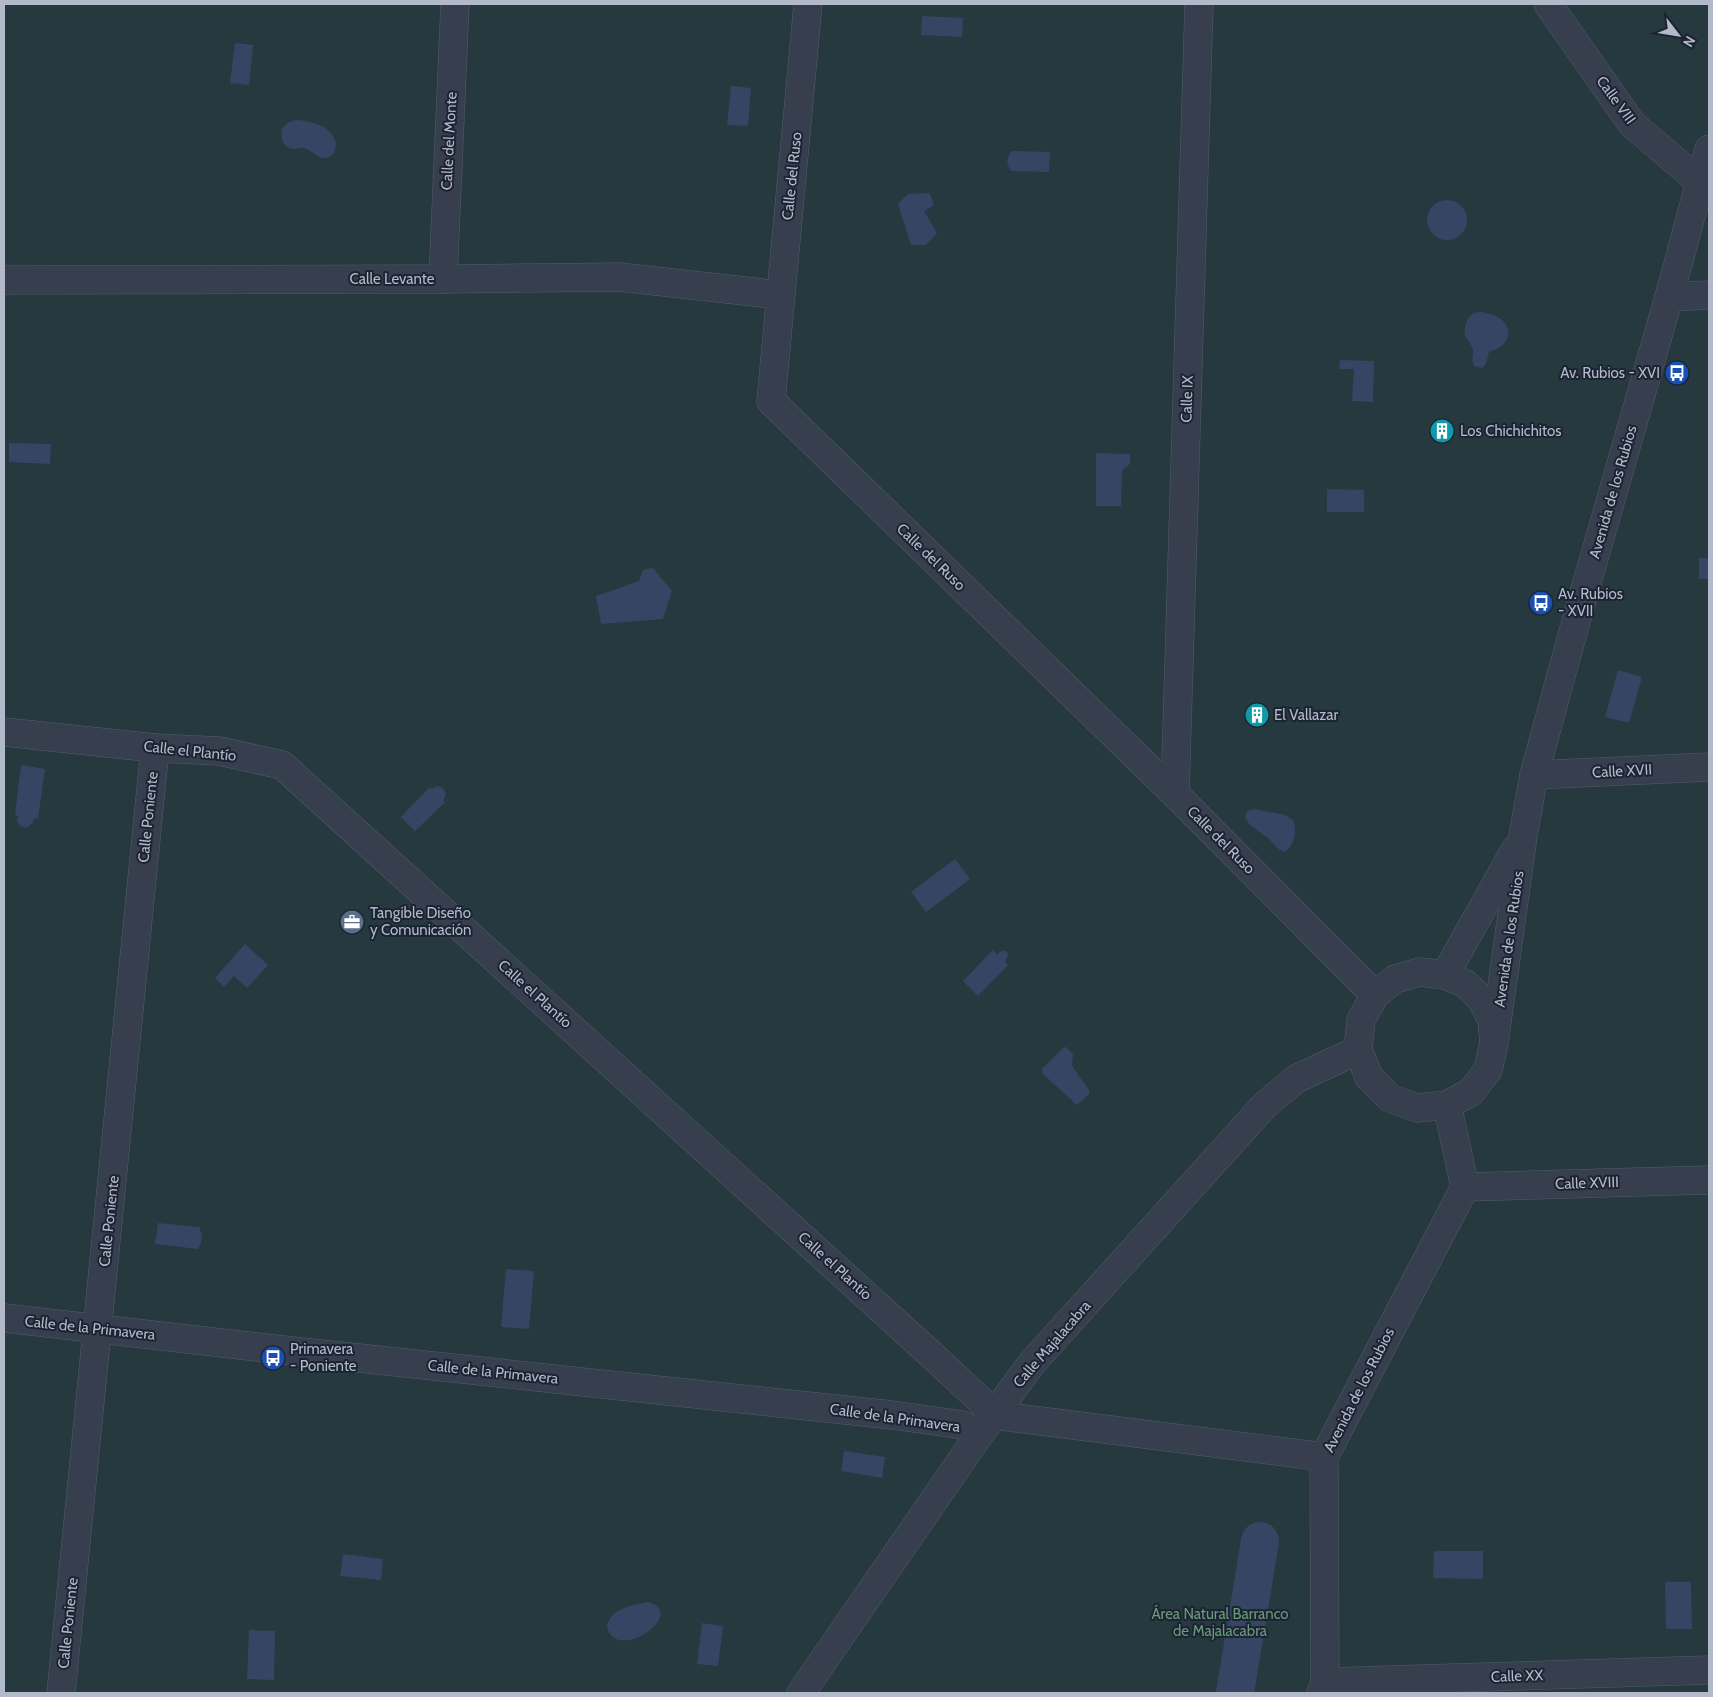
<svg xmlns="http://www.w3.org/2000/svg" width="1713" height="1697" viewBox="0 0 1713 1697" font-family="Cabin,sans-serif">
  <rect width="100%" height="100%" fill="#232c3d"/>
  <rect fill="#25393e" x="4" y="4" width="1705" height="1689"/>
  <g fill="#364564">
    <path d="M922 16 963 18 962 37 921 35Z"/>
    <path d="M235 43 253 45 249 85 230 83Z"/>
    <path d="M731 86 751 88 748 126 727 125Z"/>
    <path d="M296 120C312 121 333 126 336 144 336 149 334 155 329 157 319 162 313 150 304 148 300 147 297 149 293 149 282 147 280 137 282 128L289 122Z"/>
    <path d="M1012 151 1050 152 1049 172 1011 171C1006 164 1006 157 1012 151Z"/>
    <path d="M930 193 934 205 924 211 937 233 926 245H911L898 204 908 194Z"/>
    <circle cx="1447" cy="220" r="20"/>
    <path d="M1482 312C1489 314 1496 315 1501 319 1517 333 1505 348 1489 352L1486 364 1482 368 1474 366C1471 360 1473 356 1473 350 1472 344 1467 341 1465 335 1463 328 1467 317 1474 313 1476 312 1479 312 1482 312Z"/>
    <path d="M1340 360 1374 361 1373 402 1352 401 1354 369H1339Z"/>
    <path d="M9 443 51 444 50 464 9 462Z"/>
    <path d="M1096 453 1130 454V464L1122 470 1121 506H1096Z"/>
    <path d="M1327 489 1364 490V512H1327Z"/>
    <rect x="1699" y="558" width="10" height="21"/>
    <path d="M653 568 672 591 663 619 601 624 596 596 639 581 643 570Z"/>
    <path d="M1618 670 1642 677 1629 723 1605 717Z"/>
    <path d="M21 765 45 769 38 819 34 818 33 823 26 828 20 826 17 820 18 816 15 815Z"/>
    <path d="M430 787 432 789 438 786 443 788 446 794 443 800 445 802 415 831 401 817Z"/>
    <path d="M1254 809 1285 815 1293 820C1297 830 1295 847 1284 852 1277 849 1274 844 1269 839 1260 831 1251 828 1245 818 1246 811 1248 810 1254 809Z"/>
    <path d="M955 859 970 879 926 912 911 892Z"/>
    <path d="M245 944 268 965 247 988 234 976 224 987 215 978Z"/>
    <path d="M993 950 997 954 1003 950 1007 952 1008 955 1005 962 1008 965 978 996 963 981Z"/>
    <path d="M1066 1047 1073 1054 1072 1065 1074 1069 1089 1090V1094L1077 1105 1043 1074 1042 1069 1063 1048Z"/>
    <path d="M158 1223 200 1227V1231L202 1234 201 1243 198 1249 155 1244Z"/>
    <path d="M506 1269 534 1271 529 1329 501 1327Z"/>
    <path d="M844 1451 885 1457 882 1478 841 1471Z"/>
    <path d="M1434 1551H1483V1579L1433 1578Z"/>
    <path d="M343 1554 383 1559 381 1580 340 1576Z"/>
    <path d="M1665 1582H1691L1692 1629H1666Z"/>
    <path d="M648 1602C690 1612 615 1666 607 1626 611 1608 632 1605 648 1602Z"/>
    <path d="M702 1623 723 1626 718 1666 697 1664Z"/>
    <path d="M249 1630 275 1631 274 1680 247 1679Z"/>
  </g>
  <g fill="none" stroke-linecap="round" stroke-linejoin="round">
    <path stroke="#364564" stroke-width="38" d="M1235 1693 1260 1541"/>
    <defs>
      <path id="pedestrian" d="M993 1415 1324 1457"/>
      <g id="minor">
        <path d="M808 4 771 401 1175 794 1375 995"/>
        <path d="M1548 4 1632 124 1700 182"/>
        <path d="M443 279 455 4"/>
        <path d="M4 280 443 279 619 277 780 295"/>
        <path d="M1669 297 1709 295"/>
        <path d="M4 732 155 748 219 751 282 765 935 1358 979 1399 993 1415"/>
        <path d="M1534 775 1709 767"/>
        <path d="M1175 794 1199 4"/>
        <path d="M1465 1187 1709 1180"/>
        <path d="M4 1318 274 1349 892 1415 963 1425 979 1435"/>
        <path d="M1325 1682 1709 1670"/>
        <path d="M61 1693 155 748"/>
        <path d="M801 1693 979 1435 1032 1363 1264 1106 1296 1079 1358 1050"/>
        <path d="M1321 1693 1325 1682 1324 1457 1465 1187 1447 1105"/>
      </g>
      <g id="tertiary">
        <path d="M1445 975 1515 850"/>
        <path d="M1494 1043 1492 1020 1482 1000 1466 984 1445 975 1420 972 1395 979 1375 995 1361 1020 1358 1050 1369 1077 1390 1098 1417 1108 1447 1105 1471 1092 1488 1070 1494 1043 1523 836 1534 775 1578 614 1669 297 1709 149"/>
      </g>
    </defs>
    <use href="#pedestrian" stroke="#555c6b" stroke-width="29"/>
    <use href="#minor" stroke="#555c6b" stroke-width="29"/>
    <use href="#tertiary" stroke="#555c6b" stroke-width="29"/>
    <use href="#pedestrian" stroke="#373e4d" stroke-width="28"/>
    <use href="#minor" stroke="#373e4d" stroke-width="28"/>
    <use href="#tertiary" stroke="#373e4d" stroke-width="28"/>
  </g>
  <defs>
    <symbol id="bus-disc" viewBox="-11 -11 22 22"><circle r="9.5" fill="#1a4fb4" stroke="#1c2332"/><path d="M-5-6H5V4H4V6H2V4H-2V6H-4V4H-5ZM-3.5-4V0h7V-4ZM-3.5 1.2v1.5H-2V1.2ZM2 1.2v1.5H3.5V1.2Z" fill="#fff"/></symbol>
    <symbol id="building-disc" viewBox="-11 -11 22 22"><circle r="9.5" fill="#0f9aa8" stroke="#1c2332"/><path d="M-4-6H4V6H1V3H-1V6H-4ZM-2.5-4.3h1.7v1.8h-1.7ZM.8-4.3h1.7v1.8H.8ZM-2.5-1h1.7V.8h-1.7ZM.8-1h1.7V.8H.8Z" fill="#fff"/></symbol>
    <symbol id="office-disc" viewBox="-11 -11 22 22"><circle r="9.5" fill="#5c6f8a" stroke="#1c2332"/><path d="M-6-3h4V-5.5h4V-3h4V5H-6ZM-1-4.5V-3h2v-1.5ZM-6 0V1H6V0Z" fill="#fff"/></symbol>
  </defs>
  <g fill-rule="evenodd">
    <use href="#bus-disc" x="1663" y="359" width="28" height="28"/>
    <use href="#building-disc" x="1428" y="417" width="28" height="28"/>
    <use href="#bus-disc" x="1527" y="589" width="28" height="28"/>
    <use href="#building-disc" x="1243" y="701" width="28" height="28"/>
    <use href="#office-disc" x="338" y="908" width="28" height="28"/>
    <use href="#bus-disc" x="259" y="1344" width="28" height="28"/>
  </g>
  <g text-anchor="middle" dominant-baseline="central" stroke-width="4" stroke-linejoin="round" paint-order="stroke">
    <g font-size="15" fill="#b2b9c8" stroke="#1c2332">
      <text transform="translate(1616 100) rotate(54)">Calle VIII</text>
      <text transform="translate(449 141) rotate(-87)">Calle del Monte</text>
      <text transform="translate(792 176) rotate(-84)">Calle del Ruso</text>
      <text x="392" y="279">Calle Levante</text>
      <text transform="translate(1187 399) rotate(-88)">Calle IX</text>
      <text transform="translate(1613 492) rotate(-74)">Avenida de los Rubios</text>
      <text transform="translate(931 557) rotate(44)">Calle del Ruso</text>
      <text transform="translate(190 751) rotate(6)">Calle el Plantío</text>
      <text transform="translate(1622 771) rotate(-3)">Calle XVII</text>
      <text transform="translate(148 817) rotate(-84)">Calle Poniente</text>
      <text transform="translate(1221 840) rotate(45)">Calle del Ruso</text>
      <text transform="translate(1509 939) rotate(-82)">Avenida de los Rubios</text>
      <text transform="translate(535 994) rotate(42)">Calle el Plantío</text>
      <text transform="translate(1587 1183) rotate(-2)">Calle XVIII</text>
      <text transform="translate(109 1221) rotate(-84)">Calle Poniente</text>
      <text transform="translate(835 1266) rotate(42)">Calle el Plantío</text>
      <text transform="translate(90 1328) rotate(6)">Calle de la Primavera</text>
      <text transform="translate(1052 1344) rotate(-49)">Calle Majalacabra</text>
      <text transform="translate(493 1372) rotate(6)">Calle de la Primavera</text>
      <text transform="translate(1359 1390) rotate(-63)">Avenida de los Rubios</text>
      <text transform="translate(895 1418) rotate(8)">Calle de la Primavera</text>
      <text transform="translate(68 1623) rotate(-84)">Calle Poniente</text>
      <text transform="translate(1517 1676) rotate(-2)">Calle XX</text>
    </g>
    <g font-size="15" fill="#b2b9c8" stroke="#1c2332" text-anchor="start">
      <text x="1660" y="373" text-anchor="end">Av. Rubios - XVI</text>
      <text x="1460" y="431">Los Chichichitos</text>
      <text x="1558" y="594">Av. Rubios<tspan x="1558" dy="17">- XVII</tspan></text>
      <text x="1274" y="715">El Vallazar</text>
      <text x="370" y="913">Tangible Diseño<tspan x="370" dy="17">y Comunicación</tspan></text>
      <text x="290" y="1349">Primavera<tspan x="290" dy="17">- Poniente</tspan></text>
    </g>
    <g font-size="15" fill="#699a79" stroke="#1c2332">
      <text x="1220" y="1614">Área Natural Barranco<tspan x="1220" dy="17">de Majalacabra</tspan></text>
    </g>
  </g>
  <rect width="1713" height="1697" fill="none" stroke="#b2b9c8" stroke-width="10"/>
  <g transform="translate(1678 35) rotate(121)" stroke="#1c2332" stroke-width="4" paint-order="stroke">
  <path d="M0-4L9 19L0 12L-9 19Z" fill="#b2b9c8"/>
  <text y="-8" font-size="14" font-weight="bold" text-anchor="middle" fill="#b2b9c8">N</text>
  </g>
</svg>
